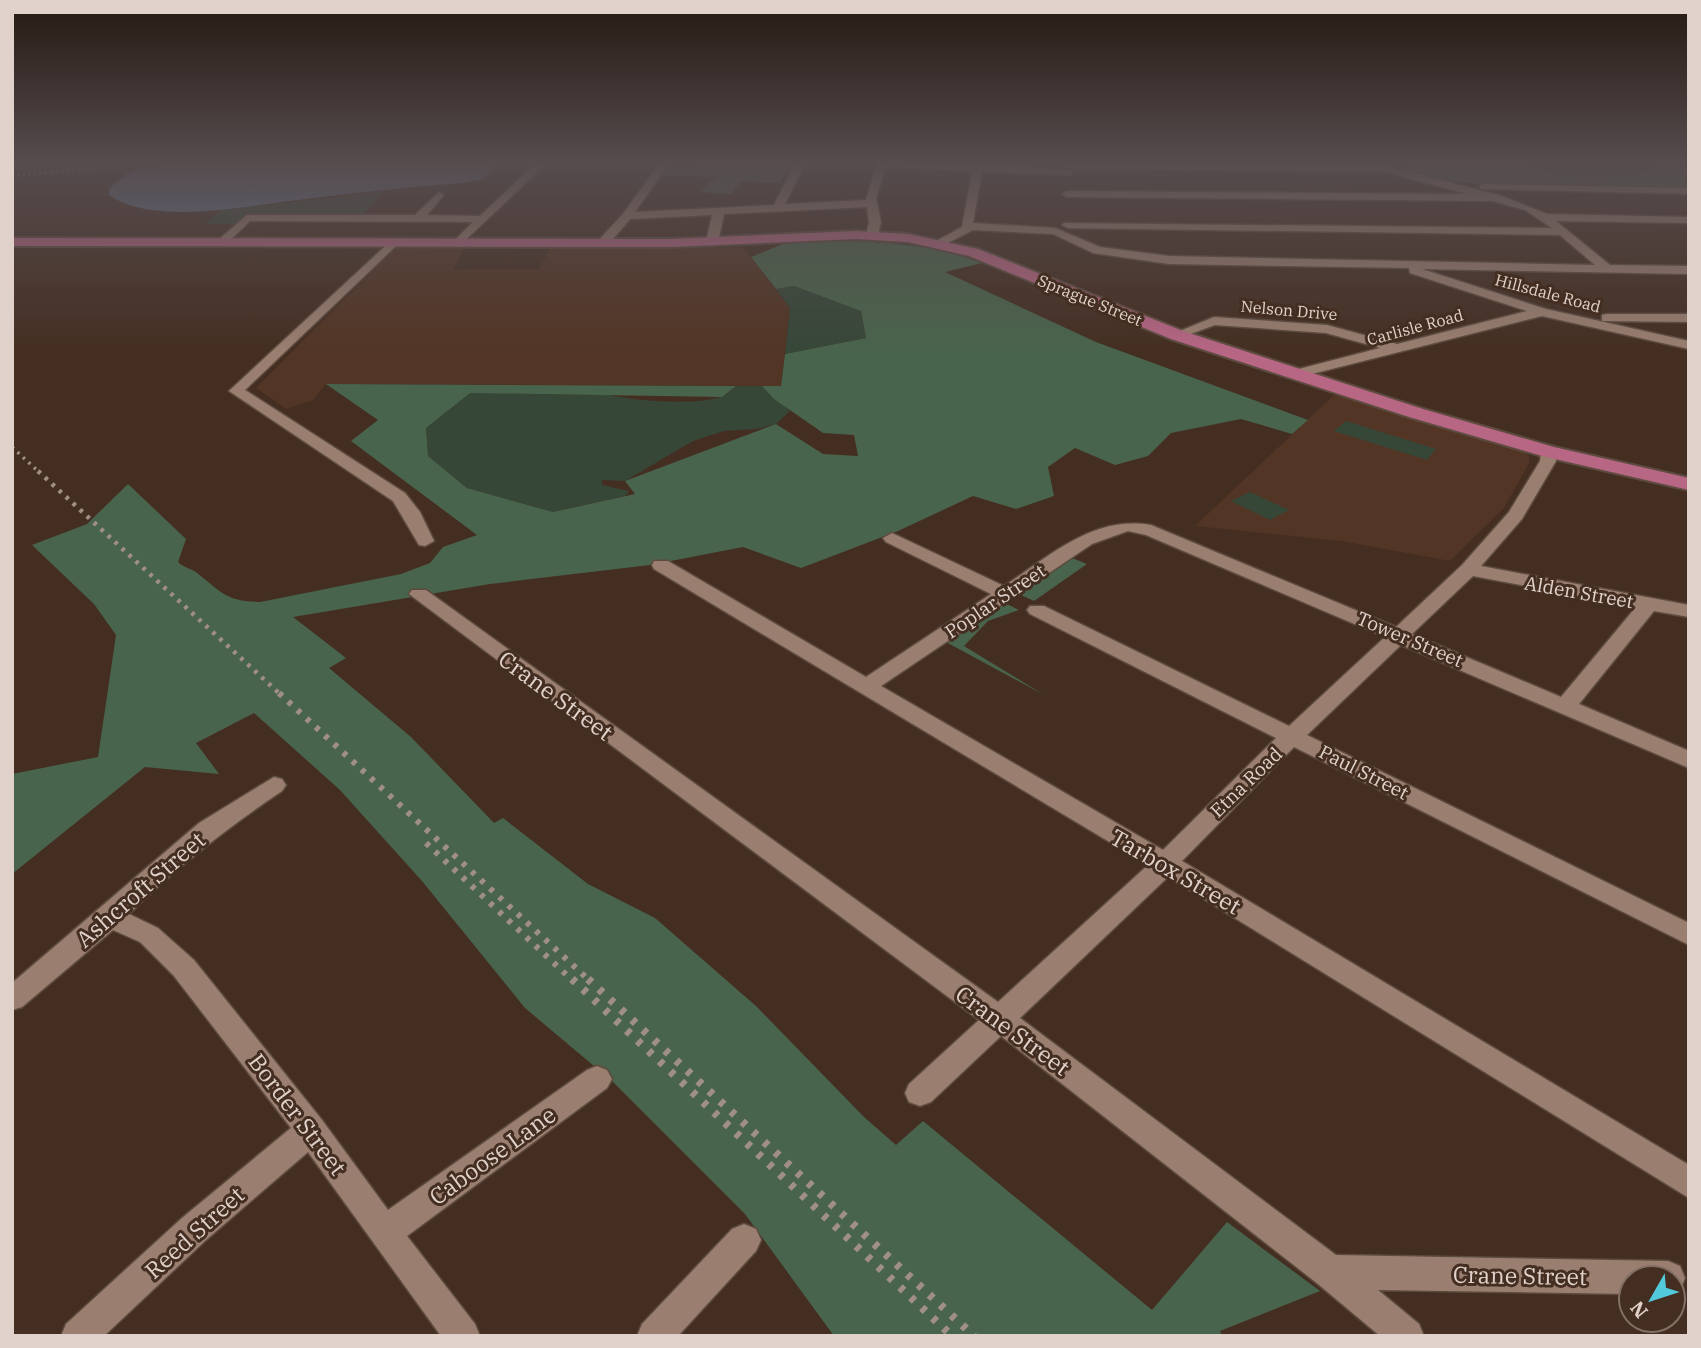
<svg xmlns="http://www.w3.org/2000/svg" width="1701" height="1348" viewBox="0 0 1701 1348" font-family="'IBM Plex Serif',serif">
  <rect width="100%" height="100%" fill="#442e21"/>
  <g fill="#523524">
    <path d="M743 247 790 308 781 386 326 384 313 400 286 409 256 388 395 249H464L453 270 539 269 550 249Z"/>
    <path d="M1336 393 1524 452 1529 456V463L1504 508 1450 561 1341 541 1195 526Z"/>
  </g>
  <g fill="#364738">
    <path d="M1529 164H1661C1655 166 1653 170 1647 172 1623 179 1547 180 1529 164Z"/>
    <path d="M384 192 362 216 245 217 237 224H206L221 210Z"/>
    <path d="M794 286 861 311 866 338 785 354 790 308 776 289Z"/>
    <path d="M736 386H762L790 411 776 424 757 429 724 431 693 441 625 481 602 480V485L629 491 625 496 553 512 467 488 428 456 426 428 469 393 610 395C634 401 700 406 723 396 727 394 732 389 736 386Z"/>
    <path d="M1346 421 1436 449 1427 460 1334 431Z"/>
    <path d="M1250 492 1289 510 1270 520 1231 501Z"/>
  </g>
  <g fill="#49644c">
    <path d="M698 164H792L780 183 741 181 731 194 701 192 716 177 661 175 670 166 695 167Z"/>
    <path d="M1402 164H1529C1549 181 1616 177 1642 173 1649 172 1650 169 1656 166 1664 161 1680 164 1689 164V176L1684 180 1688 185 1678 188C1635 188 1420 194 1402 164Z"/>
    <path d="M835 241C886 241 934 245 982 263L945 272 1096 342 1308 420 1292 434 1241 419 1171 433 1148 456 1115 465 1075 448 1048 467 1054 496 1016 509 973 496 898 531 801 568 743 547 650 565 490 584 293 617 346 658 329 668 411 737 494 823 503 818 588 884 655 918 756 1006 864 1117 896 1145 923 1121 1152 1310 1227 1222 1320 1291 1220 1331 1222 1336H834L745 1214 613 1082 525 1008 422 881 340 790 254 713 196 743 219 774 145 767 12 874V774L98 757 116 635 94 604 32 545 87 524 128 484 186 539 178 562C184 568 191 568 197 573 222 592 224 601 260 602L401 574 430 563 443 547 477 535 351 441 378 420 326 384 736 386 722 397 470 393 426 428 428 456 467 488 553 512 635 494 625 481 776 424 823 454 858 456 854 435 823 433 774 399 762 386H781L785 354 866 338 861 311 794 286 776 289 751 257 783 244Z"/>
    <path d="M1072 558 1087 564 1034 601 1019 594Z"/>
    <path d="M1005 603 1019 610 988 621 964 646 1044 695 946 642Z"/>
  </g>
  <path fill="#637894" d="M165 164H494V165L484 179 462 183C407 187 352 193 297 200 247 206 153 226 109 195V188L130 172Z"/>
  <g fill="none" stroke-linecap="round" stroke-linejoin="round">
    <defs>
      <g id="minor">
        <path d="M535 164H546L458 247 452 243 473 222 250 221 225 245 215 243 247 215H415L439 192 444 195 427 215 480 216Z"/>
        <path d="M659 164H669L635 212 774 205 795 164H805L785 204 866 200 877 164H984L1068 170 1073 173 1072 175 982 172 973 223 1055 228 1100 247 1169 256 1595 265 1560 235 1068 228 1062 225 1064 223 1552 228 1525 210 1492 201 1067 197 1062 194 1067 191 1467 194 1385 172 1068 168 1063 164H1380L1502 196 1547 214 1689 217V223L1556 221 1610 265 1689 266V274L1422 269 1546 309 1689 341V349L1542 316 1296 378 1289 374 1291 371 1380 348 1326 333 1215 325 1177 339 1170 335 1214 317 1327 325 1397 344 1527 311 1410 273 1409 268 1169 264 1093 253 1053 234 973 230 944 245H936V241L962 227 972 171 886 166 876 198 881 222 878 236 872 239 866 236 869 222 867 207 724 214 718 242 712 246 706 242 712 215 630 219 606 247H598V241L623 214Z"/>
        <path d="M1484 184 1689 188V194L1480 189V185Z"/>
        <path d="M393 239 399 243 397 245 245 390 405 493 420 512 434 541 425 546 419 545 393 501 229 391Z"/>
        <path d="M1607 314H1689V322L1602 321V315Z"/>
        <path d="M1549 447 1557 452 1556 461 1522 519 1481 566 1689 605V617L1654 611 1579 704 1689 751V768L1401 645 1307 735 1689 923V945L1294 747 1182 861 1689 1165V1198L1168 877 1020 1018 1336 1255 1668 1261 1680 1266 1685 1278 1680 1290 1673 1293V1278H1631V1294L1378 1290 1419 1324 1424 1336H1380L1318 1284 1001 1036 931 1102 920 1106 909 1102 905 1093 909 1084 979 1020 409 594 412 590H426L998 1002 1148 865 654 569 652 565 654 561H668L866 677 991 594 886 542 883 538 892 533 1004 586C1050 556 1093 515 1151 525L1396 627 1462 565 1509 512 1540 461 1541 452ZM1128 531 1146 535 1385 637 1289 726 1044 606H1030L1027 610 1030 614 1276 738 1163 850 881 686 1092 544ZM1473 576 1636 607 1561 697 1412 634Z"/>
        <path d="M274 777 282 779 286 785 282 791C227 828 177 867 129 914L158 928 194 960 322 1120 388 1210 587 1070 597 1066 607 1070 612 1079 607 1088 407 1236 475 1324 480 1336H441L308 1152 206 1240 104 1336H61L66 1324 182 1218 291 1128 174 976 140 942 113 930 22 1007 12 1010V983L199 823Z"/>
        <path d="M744 1224 756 1229 761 1240 756 1251 678 1336H637L642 1324 732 1229Z"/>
      </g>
      <path id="major" d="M856 231 908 234 978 249 1183 331 1423 409 1554 447 1689 478V490L1542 456 1409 417 1171 339 969 256 908 242 856 239 670 247 12 246V238L670 239Z"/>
    </defs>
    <use href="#minor" stroke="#5d4b3f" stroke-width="3"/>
    <use href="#major" stroke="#5d4b3f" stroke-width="4"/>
    <use href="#minor" fill="#9a7f70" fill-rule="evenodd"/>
    <use href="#major" fill="#b76684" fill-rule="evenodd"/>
    <path stroke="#a08f85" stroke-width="2.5" stroke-dasharray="2 3.5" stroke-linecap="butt" d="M12 176 141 164"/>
    <path stroke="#a08f85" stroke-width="3.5" stroke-dasharray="2.5 5" stroke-linecap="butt" d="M12 447 40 473"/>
    <path stroke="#a08f85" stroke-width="4.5" stroke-dasharray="3.5 6" stroke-linecap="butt" d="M38 471 281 695"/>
    <g stroke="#a08f85" stroke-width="6" stroke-dasharray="4.5 8" stroke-linecap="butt">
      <path d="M279 693 590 981"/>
      <path d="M426 843 573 981"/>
    </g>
    <g stroke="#a08f85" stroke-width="8" stroke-dasharray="5 10" stroke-linecap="butt">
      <path d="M572 979 952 1336"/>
      <path d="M588 979 974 1336"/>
    </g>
  </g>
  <linearGradient id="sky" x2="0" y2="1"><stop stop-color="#251912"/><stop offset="0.46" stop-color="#564c4e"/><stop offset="1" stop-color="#564c4e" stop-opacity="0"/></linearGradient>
  <rect width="1701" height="353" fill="url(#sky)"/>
  <g text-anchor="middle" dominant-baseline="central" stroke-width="6" stroke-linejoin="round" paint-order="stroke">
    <g font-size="16" fill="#e0d2ca" stroke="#442e21">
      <text transform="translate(1548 293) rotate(15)">Hillsdale Road</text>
      <text transform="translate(1090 300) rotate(22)">Sprague Street</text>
      <text transform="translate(1289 310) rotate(5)">Nelson Drive</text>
      <text transform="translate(1415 327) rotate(-15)">Carlisle Road</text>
    </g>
    <g font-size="19" fill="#e0d2ca" stroke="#442e21">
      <text transform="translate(1579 592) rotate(10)">Alden Street</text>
      <text transform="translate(995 601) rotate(-34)">Poplar Street</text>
      <text transform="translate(1410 639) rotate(23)">Tower Street</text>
      <text transform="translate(1364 772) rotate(27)">Paul Street</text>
      <text transform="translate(1246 782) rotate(-44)">Etna Road</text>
    </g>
    <g font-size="23" fill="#e0d2ca" stroke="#442e21">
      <text transform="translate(556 695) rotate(36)">Crane Street</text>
      <text transform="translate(1176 871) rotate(30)">Tarbox Street</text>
      <text transform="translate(140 889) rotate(-41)">Ashcroft Street</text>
      <text transform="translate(1013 1030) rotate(36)">Crane Street</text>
      <text transform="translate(298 1114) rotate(53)">Border Street</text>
      <text transform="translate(492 1155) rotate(-36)">Caboose Lane</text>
      <text transform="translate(194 1232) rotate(-42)">Reed Street</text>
      <text transform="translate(1520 1275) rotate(1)">Crane Street</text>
    </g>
  </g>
  <rect width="1701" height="1348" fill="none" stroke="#e0d2ca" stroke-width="28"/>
  <g transform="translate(1652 1299) rotate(231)"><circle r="33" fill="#442e21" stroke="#827065" stroke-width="2"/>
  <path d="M0-5L12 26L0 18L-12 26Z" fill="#53cadc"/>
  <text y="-10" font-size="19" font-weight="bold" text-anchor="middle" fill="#e0d2ca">N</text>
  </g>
</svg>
